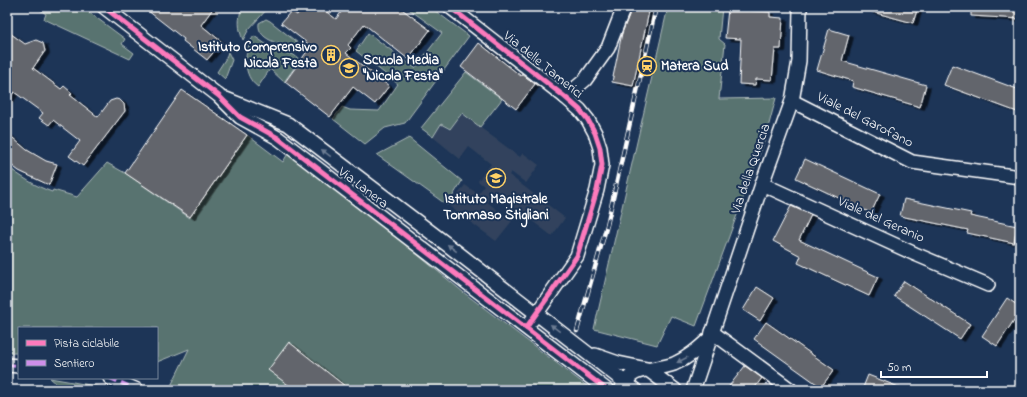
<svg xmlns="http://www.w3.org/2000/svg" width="1027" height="397" viewBox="0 0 1027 397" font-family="'Indie Flower',sans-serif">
  <defs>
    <filter id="shadow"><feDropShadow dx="4.5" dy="2.5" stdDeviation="0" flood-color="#0009"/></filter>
  </defs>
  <rect width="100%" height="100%" fill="#1d3557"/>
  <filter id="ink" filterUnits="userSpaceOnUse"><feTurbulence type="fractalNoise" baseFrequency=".025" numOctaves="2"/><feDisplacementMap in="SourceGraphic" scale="8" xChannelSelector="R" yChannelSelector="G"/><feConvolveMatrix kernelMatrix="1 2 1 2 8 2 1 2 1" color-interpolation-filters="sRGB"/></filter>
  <g filter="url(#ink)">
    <path fill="#32435d" d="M462 114 520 157 523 153 539 165 526 183 511 172 509 175 565 218 552 236 494 192 487 202 512 221 496 241 449 206 465 185 478 194 484 186 478 181 491 164 469 147 460 159 433 137 441 124 449 130Z"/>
    <g fill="#587370" stroke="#acb9b8">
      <path d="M36 7H82L125 39 122 44 134 53 130 59 44 19 46 14Z"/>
      <path d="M242 7H269L249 29 243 40C238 28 238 19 242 7Z"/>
      <path d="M406 7H430L469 36 405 123 385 128 365 144 333 119 342 107 350 110 379 111 398 84 356 51 368 33 415 68 442 33Z"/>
      <path d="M668 7H722L719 39 725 44 719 99 776 98 765 139 696 326 671 316 657 345 594 329Z"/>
      <path d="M266 19 270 21 303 47C289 47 256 42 259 23Z"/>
      <path d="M254 36 273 49 294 55 300 60 284 82 270 69 258 87C242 76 243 50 254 36Z"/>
      <path d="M228 52 232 60 225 79 217 72 226 58Z"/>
      <path d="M466 72 502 99 480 127 462 113 450 129 441 124 433 137 421 128Z"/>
      <path d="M247 135 283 162 290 150 463 292 592 390H169L189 349 157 362V328H19V353H7V166C21 177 35 186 52 192L53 190 77 197 107 163 125 173 190 218Z"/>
      <path d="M409 138 462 181 447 205 377 155Z"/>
      <path d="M50 378 101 387 107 390H64Z"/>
    </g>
    <g fill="#62656c" stroke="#fff" filter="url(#shadow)">
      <path d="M143 7H214L201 25 222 42 207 60 183 41 184 39Z"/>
      <path d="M303 7H320L336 19 345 7H399L430 30 408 59 364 24 348 45 351 48 346 53 389 86 375 104 353 87 330 117 285 82 311 46 281 23 291 11 297 15Z"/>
      <path d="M632 7H650L633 86 612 82 622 33Z"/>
      <path d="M869 7H918L913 23 869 11Z"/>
      <path d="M971 7H1020V19L971 16Z"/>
      <path d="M728 9 770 12V17L783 18 781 49H775L772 80 756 79 755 85 739 84 741 39 725 38Z"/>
      <path d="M829 29 849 35 842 61 926 85 920 107 852 87 853 81 817 70Z"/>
      <path d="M7 31 25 44 36 40 43 43 45 51 33 68 61 89 64 86 72 93 70 95 98 117 110 101 116 99 120 100 124 104 125 111 83 166 69 156 80 141 53 120 49 125 39 118 43 113 14 92 7 102Z"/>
      <path d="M479 43 521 76 522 74 535 84 516 109 461 67Z"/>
      <path d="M952 65 1020 90V113L944 85Z"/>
      <path d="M182 90 247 135 190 217 125 173Z"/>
      <path d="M7 133 27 150 46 161 57 164 49 185 19 171 7 162Z"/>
      <path d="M805 159 880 194 871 213 796 178Z"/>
      <path d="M904 199 971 213 970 216 1017 226 1014 243 967 233 968 230 900 216Z"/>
      <path d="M791 206 811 215 799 240 878 277 869 296 798 263 801 256 773 241Z"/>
      <path d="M904 281 970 324 960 339 894 296Z"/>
      <path d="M757 287 774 298 760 321 743 310Z"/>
      <path d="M1007 298 1020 307V311L997 346 982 336Z"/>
      <path d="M766 322 834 370 821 387 754 339Z"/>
      <path d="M289 342 350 390H295L268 370Z"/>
      <path d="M745 366 762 378 753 390H726Z"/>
      <path d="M868 375 904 389 903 390H862Z"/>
    </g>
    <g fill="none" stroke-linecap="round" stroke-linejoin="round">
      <defs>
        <g id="minor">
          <path d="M104 7 219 96 240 117 278 138 607 390"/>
          <path d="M450 7 565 97 580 110 588 120 595 133 600 148 602 165 597 190 577 256 532 320"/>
          <path d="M565 97 585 80 608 48 624 7"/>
          <path d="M226 99 288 124 449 246 635 390"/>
          <path d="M792 101 912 162 1020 177"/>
          <path d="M762 184 915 254 988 285"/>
          <path d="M712 332 791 390"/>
          <path d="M595 355 618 363 647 369 675 390"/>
          <path d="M7 365 19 366"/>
          <path d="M110 378 137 390"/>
          <path d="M621 390C631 364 653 372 674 364 688 358 698 349 709 339"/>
          <path d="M693 390 762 184 792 101 799 61 800 7"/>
        </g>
      </defs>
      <use href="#minor" stroke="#fff" stroke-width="16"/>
      <use href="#minor" stroke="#1d3557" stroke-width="13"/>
      <defs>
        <path id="rail" d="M577 331 607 225 656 7"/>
      </defs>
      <use href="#rail" stroke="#fff" stroke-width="4.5"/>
      <use href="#rail" stroke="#1d3557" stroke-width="3" stroke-dasharray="9" stroke-linecap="butt"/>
      <g stroke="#ce8fe9" stroke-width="4" stroke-dasharray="8 4" stroke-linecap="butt">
        <path d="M7 365 19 366"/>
        <path d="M110 378 137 390"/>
      </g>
      <defs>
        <g id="cycleway">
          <path d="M104 7 219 96 240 117 278 138 607 390"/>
          <path d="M450 7 565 97 580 110 588 120 595 133 600 148 602 165 597 190 577 256 526 328"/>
        </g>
      </defs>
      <use href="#cycleway" stroke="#1d3557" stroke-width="8"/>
      <use href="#cycleway" stroke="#fd7abc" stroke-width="5"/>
    </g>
    <defs><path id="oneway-solid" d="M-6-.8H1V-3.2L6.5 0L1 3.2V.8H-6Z"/></defs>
    <g fill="#6c7c92">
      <use href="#oneway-solid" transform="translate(326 153) rotate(-143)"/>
      <use href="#oneway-solid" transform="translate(452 248) rotate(-142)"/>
      <use href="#oneway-solid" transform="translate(555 328) rotate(-142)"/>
      <use href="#oneway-solid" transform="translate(682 360) rotate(153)"/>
    </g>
  </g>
  <defs>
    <symbol id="building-ring" viewBox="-11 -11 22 22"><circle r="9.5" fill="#1d3557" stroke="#ffd166" stroke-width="1.5"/><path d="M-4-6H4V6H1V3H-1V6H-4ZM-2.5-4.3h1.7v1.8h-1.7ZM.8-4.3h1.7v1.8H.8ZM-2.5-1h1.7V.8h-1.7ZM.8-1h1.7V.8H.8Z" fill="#ffd166"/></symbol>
    <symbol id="station-ring" viewBox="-11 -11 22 22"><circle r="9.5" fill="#1d3557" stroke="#ffd166" stroke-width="1.5"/><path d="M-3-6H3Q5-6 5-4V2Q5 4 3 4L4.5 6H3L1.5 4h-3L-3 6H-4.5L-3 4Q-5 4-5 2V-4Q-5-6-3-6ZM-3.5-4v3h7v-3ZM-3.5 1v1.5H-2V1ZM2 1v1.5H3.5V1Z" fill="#ffd166"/></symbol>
    <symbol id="school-ring" viewBox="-11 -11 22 22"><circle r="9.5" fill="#1d3557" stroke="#ffd166" stroke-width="1.5"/><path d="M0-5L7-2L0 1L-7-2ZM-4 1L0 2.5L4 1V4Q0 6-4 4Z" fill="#ffd166"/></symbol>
  </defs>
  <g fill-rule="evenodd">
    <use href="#building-ring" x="320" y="44" width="22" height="22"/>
    <use href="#station-ring" x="636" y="55" width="22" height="22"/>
    <use href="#school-ring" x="338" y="57" width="22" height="22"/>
    <use href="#school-ring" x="485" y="167" width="22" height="22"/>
  </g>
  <g text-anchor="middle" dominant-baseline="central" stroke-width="4" stroke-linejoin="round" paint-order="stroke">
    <g font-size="14" font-weight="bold" fill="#fff" stroke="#1d3557" text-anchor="start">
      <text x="317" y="47" text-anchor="end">Istituto Comprensivo<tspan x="317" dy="16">Nicola Festa</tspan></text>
      <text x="363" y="60">Scuola Media<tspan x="363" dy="16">"Nicola Festa"</tspan></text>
      <text x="661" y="66">Matera Sud</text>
      <text x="496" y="199" text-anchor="middle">Istituto Magistrale<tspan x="496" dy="16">Tommaso Stigliani</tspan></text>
    </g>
    <g font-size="14" fill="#fff" stroke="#1d3557">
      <text transform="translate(543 65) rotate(39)">Via delle Tamerici</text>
      <text transform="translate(865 120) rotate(27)">Viale del Garofano</text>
      <text transform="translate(751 169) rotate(-71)">Via della Quercia</text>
      <text transform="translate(363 188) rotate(37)">Via Lanera</text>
      <text transform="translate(881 220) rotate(24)">Viale del Geranio</text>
    </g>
  </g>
  <rect width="1027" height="397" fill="none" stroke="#1d3557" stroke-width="24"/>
  <rect x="12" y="12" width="1003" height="373" fill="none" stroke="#fff" stroke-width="1.5" filter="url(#ink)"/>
  <rect x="18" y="327" width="140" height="52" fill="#1d3557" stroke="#77869a"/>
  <rect x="26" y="340" width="20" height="6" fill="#fd7abc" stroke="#77869a"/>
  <text x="54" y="347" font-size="12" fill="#ffffff">Pista ciclabile</text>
  <rect x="26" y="360" width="20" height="6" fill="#ce8fe9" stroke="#77869a"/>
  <text x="54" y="367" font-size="12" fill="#ffffff">Sentiero</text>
  <path d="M881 371v6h106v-6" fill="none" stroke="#ffffff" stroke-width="2"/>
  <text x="887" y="371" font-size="12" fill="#ffffff" stroke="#1d3557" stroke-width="3" paint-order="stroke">50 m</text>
</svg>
